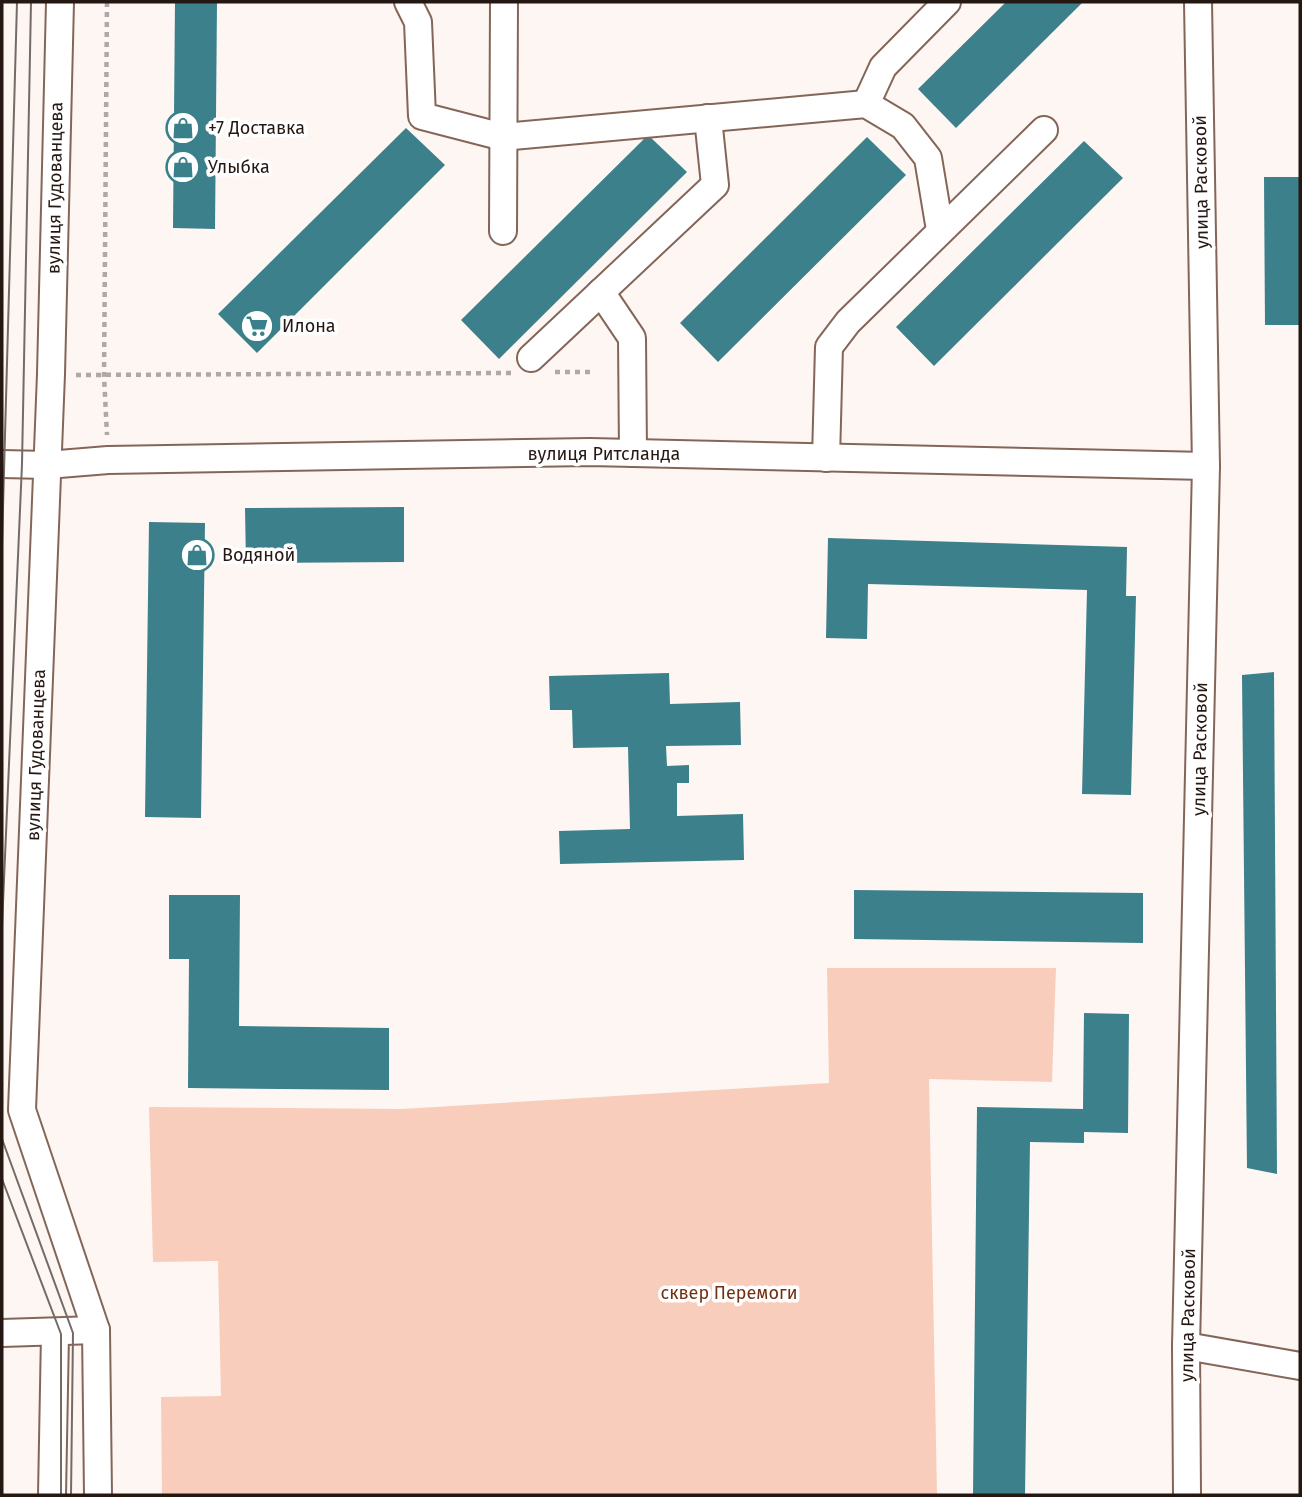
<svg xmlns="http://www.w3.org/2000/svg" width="1302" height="1497" viewBox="0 0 1302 1497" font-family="'Fira Sans',sans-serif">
  <rect width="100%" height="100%" fill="#fdf6f3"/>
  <path fill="#f8cdbb" d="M827 968H1056L1052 1082 929 1079 937 1495H162L161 1397 221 1396 218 1261 153 1262 149 1107 402 1109 829 1083Z"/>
  <g fill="#3b808a">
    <path d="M175 2H217L215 229 173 228Z"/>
    <path d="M1006 2H1083L956 128 918 89Z"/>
    <path d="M406 128 445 165 257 353 218 314Z"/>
    <path d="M648 135 687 172 499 359 461 320Z"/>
    <path d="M867 137 906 175 718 362 680 323Z"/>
    <path d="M1084 141 1123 178 934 366 896 327Z"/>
    <path d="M1264 177H1300V325H1265Z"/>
    <path d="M404 507V562L246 563 245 508Z"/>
    <path d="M149 522 205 523 201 818 145 817Z"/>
    <path d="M828 538 1127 547 1126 596H1136L1131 795 1082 794 1087 590 868 584 867 639 826 638Z"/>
    <path d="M1274 672 1277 1174 1247 1168 1242 675Z"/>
    <path d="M669 673 670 704 740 702 741 745 666 746 667 766 689 765V783H677V816L743 814 744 860 560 864 559 831 630 829 628 747 573 748 572 710H550L549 676Z"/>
    <path d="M854 890 1143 893V943L854 939Z"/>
    <path d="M169 895H240L239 1026 389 1028V1090L188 1088 189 959H169Z"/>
    <path d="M1084 1013 1129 1014 1128 1133 1084 1132V1143L1030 1142 1025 1495H973L977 1107 1083 1109Z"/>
  </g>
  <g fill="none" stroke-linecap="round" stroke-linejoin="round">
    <defs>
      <g id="minor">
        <path d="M60 2 51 374 22 1110 96 1330 98 1495"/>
        <path d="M408 2 418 22 422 116 503 137 866 104 903 126 928 158 940 230"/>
        <path d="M866 104 883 67 947 2"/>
        <path d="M503 231 504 2"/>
        <path d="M601 292 632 338 633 453"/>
        <path d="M531 358 715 185 708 118"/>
        <path d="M826 458 829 347 848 322 1044 130"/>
        <path d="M2 464 47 465 108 460 590 452 1206 466"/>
        <path d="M2 1333 96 1330"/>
        <path d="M1186 1346 1300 1366"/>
        <path d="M52 1495 55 1334"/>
        <path d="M1187 1495 1186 1346 1206 466 1198 2"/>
      </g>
    </defs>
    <use href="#minor" stroke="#846659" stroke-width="30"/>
    <g stroke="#b1a7a4" stroke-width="4.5" stroke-dasharray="5 5" stroke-linecap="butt">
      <path d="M107 2 104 376 107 435"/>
      <path d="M555 372H593"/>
      <path d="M76 375 512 373"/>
    </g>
    <use href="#minor" stroke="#fff" stroke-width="26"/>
    <g stroke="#756a66" stroke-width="2">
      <path d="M2 544 17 2"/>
      <path d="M2 926 22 464 31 2"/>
      <path d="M2 1139 73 1333 71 1495"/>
      <path d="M2 1179 61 1334V1495"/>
    </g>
  </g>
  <defs>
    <symbol id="shop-ring" viewBox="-11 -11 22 22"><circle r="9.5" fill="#fff" stroke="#3a808b" stroke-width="1.5"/><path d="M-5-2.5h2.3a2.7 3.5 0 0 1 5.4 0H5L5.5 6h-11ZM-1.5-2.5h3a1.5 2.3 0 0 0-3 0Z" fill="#3a808b"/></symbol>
    <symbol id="supermarket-ring" viewBox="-11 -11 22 22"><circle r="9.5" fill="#fff" stroke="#3a808b" stroke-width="1.5"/><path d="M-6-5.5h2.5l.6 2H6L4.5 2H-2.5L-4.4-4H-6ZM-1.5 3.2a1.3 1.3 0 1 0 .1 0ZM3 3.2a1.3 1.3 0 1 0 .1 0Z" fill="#3a808b"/></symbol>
  </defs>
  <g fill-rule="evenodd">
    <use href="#shop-ring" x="164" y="109" width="38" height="38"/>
    <use href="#shop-ring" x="164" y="148" width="38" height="38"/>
    <use href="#supermarket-ring" x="238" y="307" width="38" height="38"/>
    <use href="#shop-ring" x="178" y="536" width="38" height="38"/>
  </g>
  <g text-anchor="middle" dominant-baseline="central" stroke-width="7" stroke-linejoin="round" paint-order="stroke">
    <g font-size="18" fill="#251813" stroke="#fff" text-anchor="start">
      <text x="208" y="128">+7 Доставка</text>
      <text x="208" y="167">Улыбка</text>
      <text x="282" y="326">Илона</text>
      <text x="222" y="555">Водяной</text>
    </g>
    <g font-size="18" fill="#251813" stroke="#fff">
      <text transform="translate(1201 182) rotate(-91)">улица Расковой</text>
      <text transform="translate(55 188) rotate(-89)">вулиця Гудованцева</text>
      <text x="604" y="454">вулиця Ритсланда</text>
      <text transform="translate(1200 749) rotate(-89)">улица Расковой</text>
      <text transform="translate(36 755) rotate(-88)">вулиця Гудованцева</text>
      <text transform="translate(1188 1315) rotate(-89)">улица Расковой</text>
    </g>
    <g font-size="18" fill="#713011" stroke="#fff">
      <text x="729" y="1293">сквер Перемоги</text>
    </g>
  </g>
  <rect width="1302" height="1497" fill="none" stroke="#251813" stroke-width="7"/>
</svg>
